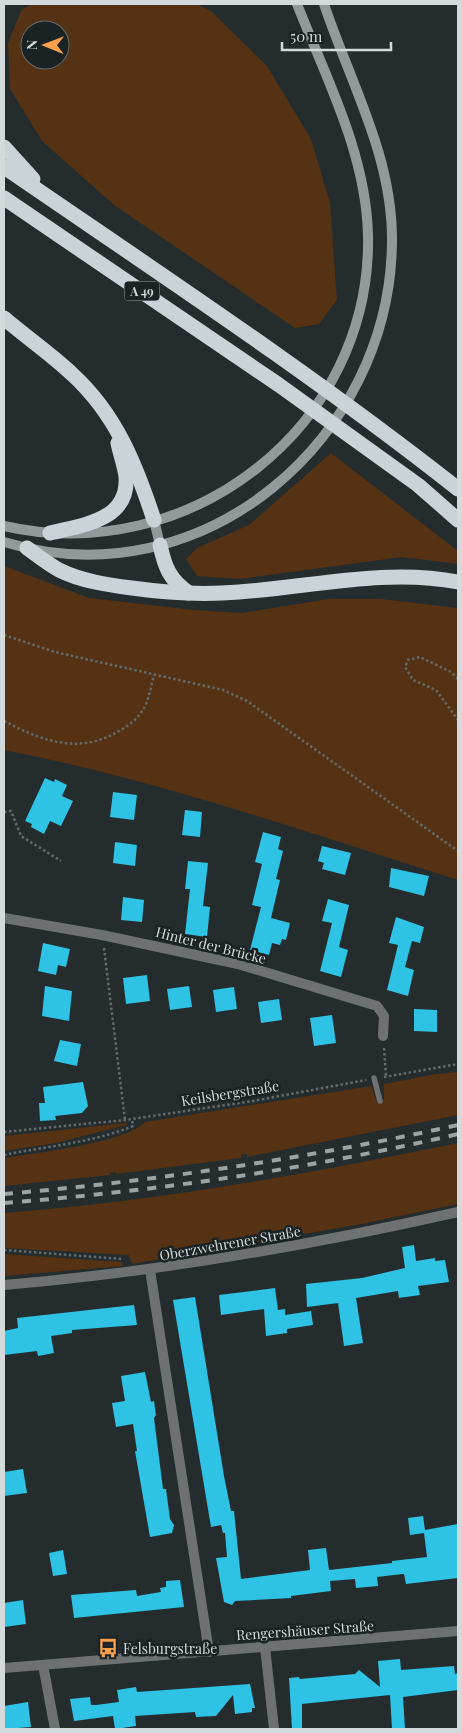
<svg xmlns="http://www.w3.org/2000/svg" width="462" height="1733" viewBox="0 0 462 1733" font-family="'Playfair Display',serif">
  <rect width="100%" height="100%" fill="#242c2e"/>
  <g fill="#543213" fill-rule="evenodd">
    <path d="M32 4H196L211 11 267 66 311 139 330 203 337 300 319 324 295 328 114 205 42 141 10 89 8 43 22 9ZM30 30H60V60H30Z"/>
    <path d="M331 453 458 551V564L402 557 240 579 197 576 186 559 197 548 249 525Z"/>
    <path d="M4 566 89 598 194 610 241 613 329 599H381L458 608V880C308 833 159 780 4 750Z"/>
    <path d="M458 1072V1115L247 1157V1154L241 1155V1158L116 1174V1172L110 1173V1175L4 1186V1158C34 1153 126 1143 145 1122L371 1086 377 1102 384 1100V1084L436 1074Z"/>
    <path d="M126 1123 127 1125 56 1143 4 1151V1136Z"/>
    <path d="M458 1143V1204L361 1224 132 1264 129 1255 4 1248V1213C157 1201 308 1174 458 1143Z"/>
    <path d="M4 1254 122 1262 123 1266 4 1276Z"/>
  </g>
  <g fill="#2ec2e4">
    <path d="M45 778 54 782 55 779 67 785 62 796 73 801 61 826 50 821 44 834 31 827 32 824 25 821Z"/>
    <path d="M113 792 137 795 134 820 110 817Z"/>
    <path d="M185 810 202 812 200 837 182 835Z"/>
    <path d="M263 832 281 837 278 849 283 851 276 879 280 880 271 918 290 923 286 940 282 939 280 945 272 943 269 955 250 950 261 907 252 905 262 864 255 862Z"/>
    <path d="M115 842 137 845 135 866 113 863Z"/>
    <path d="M322 846 351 853 345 875 322 869 324 863 318 861Z"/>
    <path d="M188 861 208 863 203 906 210 907 207 937 185 934 190 889H185Z"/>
    <path d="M391 868 429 876 424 896 389 887Z"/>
    <path d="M123 897 144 900 142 922 121 920Z"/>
    <path d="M328 899 349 905 339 947 348 950 341 977 320 971 332 923 322 921Z"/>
    <path d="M396 917 424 927 420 943 412 941 405 967 414 970 408 996 387 990 398 945 389 943Z"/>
    <path d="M43 943 70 949 66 967 58 965 56 975 38 971Z"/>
    <path d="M147 975 150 1001 126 1004 123 978Z"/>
    <path d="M45 986 72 991 69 1021 42 1016Z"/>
    <path d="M189 986 192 1007 170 1010 167 989Z"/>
    <path d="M234 987 237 1009 216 1012 213 990Z"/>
    <path d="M279 999 282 1020 261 1023 258 1002Z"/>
    <path d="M414 1009 437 1010V1032L414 1031Z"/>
    <path d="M332 1015 336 1043 314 1046 310 1018Z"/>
    <path d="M60 1040 81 1044 77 1066 54 1061Z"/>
    <path d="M83 1082 88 1106 82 1113 55 1116 56 1120 40 1121 39 1103H45L43 1087Z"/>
    <path d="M414 1245 416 1261 435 1258V1261L445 1260 449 1282 418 1286 420 1295 399 1298 398 1291 356 1298 363 1343 344 1346 338 1303 307 1307 306 1284 362 1278 405 1268 402 1247Z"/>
    <path d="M275 1288 278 1310 285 1309V1315L311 1311 313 1325 287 1329V1333L266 1336 264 1309 221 1315 219 1295Z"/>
    <path d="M195 1297 224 1476 231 1511H234L241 1579 310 1570 308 1550 326 1548 329 1570 392 1563V1561L427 1557 424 1533 410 1535 408 1518 423 1516 425 1530 458 1524V1578L406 1584 404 1574H402L377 1577 378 1586 356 1588 355 1579 330 1581 331 1591 291 1596V1598L235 1601 232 1605 224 1602 216 1558 227 1557 225 1533H223L221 1525 211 1527 173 1300Z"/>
    <path d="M134 1305 137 1325 72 1330V1333L51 1336 54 1353 38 1356 37 1351 4 1355V1331L18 1328 17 1318Z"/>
    <path d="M145 1372 151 1402 154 1401 156 1415 154 1418 163 1489H166L170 1519 174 1525 172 1533 150 1537 135 1451H137L133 1424 116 1427 112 1403 125 1401 121 1376Z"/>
    <path d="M23 1469 27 1493 4 1496V1472Z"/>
    <path d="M63 1550 67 1574 53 1576 49 1553Z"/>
    <path d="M180 1580 184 1607 74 1618 71 1595 136 1590 137 1596 161 1592 160 1588 166 1587V1581Z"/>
    <path d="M23 1600 26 1624 4 1627V1603Z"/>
    <path d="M400 1659 401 1670 454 1666 455 1674 458 1673V1690L403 1697 405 1729H392L390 1695 302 1704V1729H292L289 1678 299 1677 300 1679 355 1674 359 1670 380 1687 378 1661Z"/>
    <path d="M250 1684 255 1708H252V1712L235 1714 233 1695 216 1716 196 1717 195 1712 135 1716 136 1726 115 1729 113 1716 74 1721 70 1699 90 1697 91 1705H96L119 1702 117 1690 136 1687 137 1692Z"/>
    <path d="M28 1702 31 1727 5 1729 4 1706Z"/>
  </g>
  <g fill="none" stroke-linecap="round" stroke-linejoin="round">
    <g stroke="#626a6b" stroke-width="2.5" stroke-dasharray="2.5 2.5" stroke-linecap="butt">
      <path d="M4 635 55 652 223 690 247 701 458 851"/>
      <path d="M458 679 451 672 420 657 408 660 405 667 413 680 436 690 458 720"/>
      <path d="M4 721C42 741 79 755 119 731 128 726 139 718 144 708 149 699 151 686 154 675"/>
      <path d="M4 812 11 811 21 836 61 861"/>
      <path d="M104 948 125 1120"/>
      <path d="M384 1048 386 1076"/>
      <path d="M384 1077 458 1064"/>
      <path d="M4 1132 125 1120 253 1101 366 1080"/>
      <path d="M4 1155C47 1146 92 1143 133 1126L132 1119"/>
      <path d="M4 1250 122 1259"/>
    </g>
    <path stroke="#6d7172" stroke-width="5.5" d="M374 1078 380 1101"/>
    <g stroke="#6d7172" stroke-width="10">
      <path d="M4 918 102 935 238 964 377 1006 384 1016 383 1036"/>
      <path d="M150 1270 209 1652"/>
      <path d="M4 1285C158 1272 307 1246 458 1212"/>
      <path d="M265 1647 274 1729"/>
      <path d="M43 1665 55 1729"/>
      <path d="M4 1668 458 1631"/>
    </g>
    <g stroke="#92999b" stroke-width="10">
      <path d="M154 520 160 545"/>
      <path d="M4 526C189 568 372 427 368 235 366 153 326 78 297 4"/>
      <path d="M4 542C202 602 392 439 392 239 392 155 350 82 324 4"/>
    </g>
    <g stroke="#cad4d8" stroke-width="15">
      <path d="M4 147 33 179"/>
      <path d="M4 167C157 272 312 374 458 489"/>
      <path d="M4 198 279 385 418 485 458 520"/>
      <path d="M4 318C26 337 51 354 72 374 116 414 136 465 154 520"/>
      <path d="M50 533C82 525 129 521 126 477 125 466 120 454 118 443"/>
      <path d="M160 545C165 568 170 580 189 593"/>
      <path d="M27 548C38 556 48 564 59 570 81 581 108 585 132 588 167 593 203 595 239 592 312 587 385 568 458 582"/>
    </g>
    <g stroke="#9ca3a4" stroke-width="4" stroke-dasharray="9 9" stroke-linecap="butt">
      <path d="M4 1194C157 1181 308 1158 458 1125"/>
      <path d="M4 1203C157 1191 308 1169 458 1134"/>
    </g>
  </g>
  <defs>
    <symbol id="bus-bare" viewBox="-9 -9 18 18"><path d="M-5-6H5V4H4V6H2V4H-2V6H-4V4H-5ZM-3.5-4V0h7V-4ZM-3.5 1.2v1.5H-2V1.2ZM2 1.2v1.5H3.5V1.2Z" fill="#f9a04c" stroke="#1a2224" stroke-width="2.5" paint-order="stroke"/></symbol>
  </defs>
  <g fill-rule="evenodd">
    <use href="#bus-bare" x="94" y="1634" width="28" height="28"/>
  </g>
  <g text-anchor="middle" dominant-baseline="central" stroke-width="5" stroke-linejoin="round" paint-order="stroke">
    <rect fill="#1a2224" stroke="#9ca3a4" stroke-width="1" x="124.5" y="281.5" width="35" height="19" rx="4"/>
    <g font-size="12" font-weight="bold" fill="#d4dadb">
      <text x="142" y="291">A 49</text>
    </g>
    <g font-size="14" fill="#d4dadb" stroke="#1a2224">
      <text transform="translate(211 945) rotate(14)">Hinter der Brücke</text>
      <text transform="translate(230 1093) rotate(-9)">Keilsbergstraße</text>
      <text transform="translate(230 1243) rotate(-10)">Oberzwehrener Straße</text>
      <text transform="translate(305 1630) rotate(-4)">Rengershäuser Straße</text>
    </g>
    <g font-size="14" fill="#d4dadb" stroke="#1a2224" text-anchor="start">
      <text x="123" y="1648">Felsburgstraße</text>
    </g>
  </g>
  <rect width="462" height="1733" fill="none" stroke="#d4dadb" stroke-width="10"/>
  <g transform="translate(45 45) rotate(271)"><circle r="24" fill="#1a2224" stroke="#646c6d"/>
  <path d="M0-4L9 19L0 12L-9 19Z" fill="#f9a04c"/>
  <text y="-8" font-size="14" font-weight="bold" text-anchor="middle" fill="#d4dadb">N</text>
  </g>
  <path d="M282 42v8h109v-8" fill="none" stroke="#d4dadb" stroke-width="2.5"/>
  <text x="290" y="42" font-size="15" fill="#d4dadb" stroke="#1a2224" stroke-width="4" paint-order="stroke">50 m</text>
</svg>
